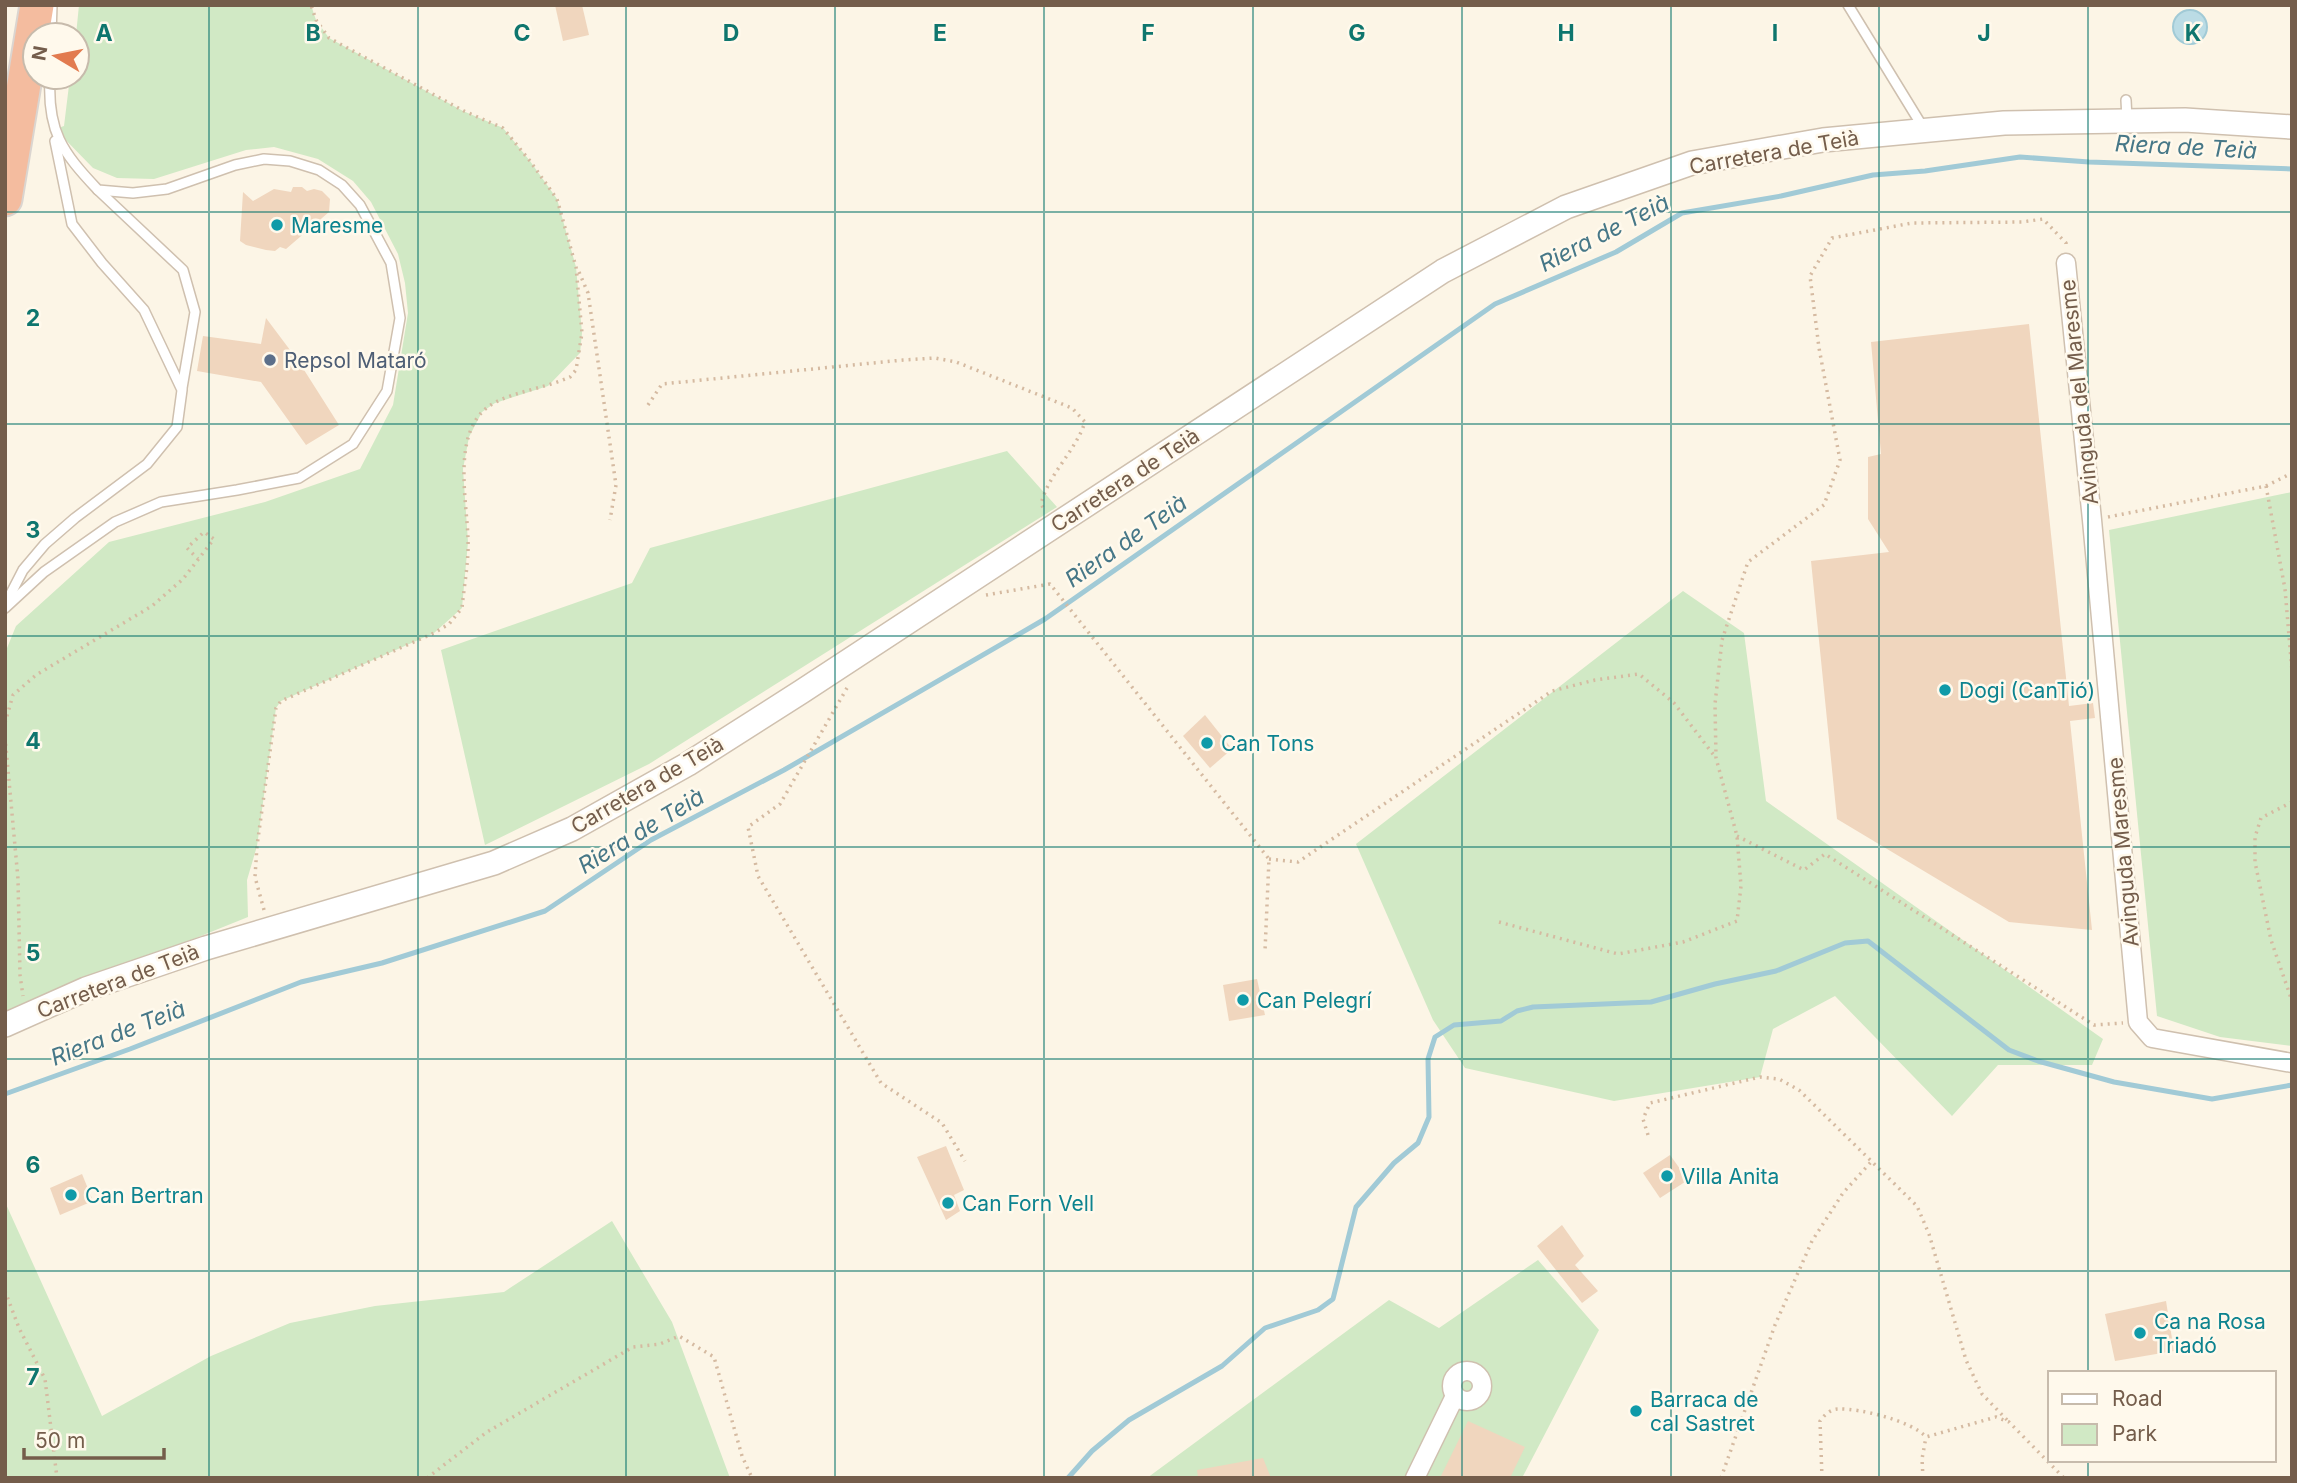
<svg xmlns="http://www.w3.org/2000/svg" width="2297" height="1483" viewBox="0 0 2297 1483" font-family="Inter,sans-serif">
  <rect width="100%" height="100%" fill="#fcf5e6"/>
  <g fill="#d1e9c5">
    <path d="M79 5H311L316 20 329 38 463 111 503 128 530 161 557 199 576 267 582 333 580 353 548 386 495 403 482 412 469 437 463 469 468 542 462 608 434 633 281 701 276 708 257 846 247 880 248 917 5 1015V653L16 626 109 542 265 502 360 469 393 405 408 313 405 283 398 254 371 202 353 181 318 159 274 147 246 150 154 179 117 178 93 168 55 129 64 126 70 77H77L76 35Z"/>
    <path d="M1007 451 1057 507 649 764 485 845 441 650 632 583 650 548Z"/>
    <path d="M2292 492V1046L2220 1037 2157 1016 2109 530Z"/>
    <path d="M1683 591 1744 633 1766 801 2103 1039 2092 1065H1998L1952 1116 1835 996 1773 1029 1760 1077 1614 1101 1465 1068 1433 1020 1356 844Z"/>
    <path d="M5 1202 102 1416 211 1356 290 1323 375 1306 504 1292 612 1221 672 1322 730 1478H5Z"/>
    <path d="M1538 1260 1599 1330 1522 1478H1147L1389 1300 1439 1328Z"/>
  </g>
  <circle fill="#bbdce5" stroke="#a1cad6" stroke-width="2" cx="2190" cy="27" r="17"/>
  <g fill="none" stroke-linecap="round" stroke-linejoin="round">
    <g stroke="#a1cad6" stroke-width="5">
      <path d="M5 1094 130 1049 301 982 382 963 545 911 651 840 784 770 1045 619 1495 304 1616 252 1682 213 1781 196 1873 175 1925 171 2020 157 2089 162 2292 169"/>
      <path d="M1068 1478 1092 1451 1129 1420 1222 1366 1265 1328 1318 1310 1333 1299 1356 1207 1394 1163 1418 1143 1429 1117 1428 1059 1435 1037 1454 1025 1501 1021 1517 1011 1533 1007 1651 1002 1715 984 1776 971 1845 943 1868 941 2009 1050 2038 1061 2114 1082 2212 1099 2292 1085"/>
    </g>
  </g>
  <g fill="#f0d6be">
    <path d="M555 5H582L589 35 563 41Z"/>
    <path d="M293 187H302L307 191 314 189 322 191 330 199 329 212 286 249 280 247 275 251 266 250 246 245 240 241 243 192 253 201 274 189 291 192Z"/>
    <path d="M266 318 299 362 339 425 306 445 261 382 197 371 203 336 261 344Z"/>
    <path d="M2029 324 2069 706 2093 703 2095 718 2070 721 2092 930 2009 922 1837 819 1811 561 1889 552 1868 519V457L1881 454 1871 342Z"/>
    <path d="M1205 715 1232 749 1210 768 1183 736Z"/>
    <path d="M1257 979 1265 1015 1229 1021 1223 985Z"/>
    <path d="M946 1146 964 1190 954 1195 960 1211 946 1220 917 1157Z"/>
    <path d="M1670 1155 1688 1180 1660 1198 1643 1173Z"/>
    <path d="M82 1174 93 1201 60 1215 50 1188Z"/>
    <path d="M1562 1225 1584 1256 1575 1265 1598 1291 1582 1303 1537 1246Z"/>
    <path d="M2166 1301 2174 1351 2115 1361 2105 1314Z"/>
    <path d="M1468 1421 1525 1447 1510 1478H1440Z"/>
    <path d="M1263 1458 1271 1478H1198L1197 1470Z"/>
  </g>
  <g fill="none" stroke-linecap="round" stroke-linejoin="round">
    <defs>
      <g id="service">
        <path d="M1848 5 1924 129"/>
        <path d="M51 35 52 5"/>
        <path d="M2126 100 2127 119"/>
        <path d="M98 190 183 270 195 312 182 388"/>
        <path d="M6 603 23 570 45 544 75 518 147 464 177 427 182 390 144 310 102 263 72 224 55 141"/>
        <path d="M5 608 44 572 115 522 161 502 237 490 299 478 353 444 387 391 400 318 391 263 360 205 342 185 319 170 290 161 264 159 235 165 167 189 133 193 98 190C62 152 47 131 50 77"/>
      </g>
      <g id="minor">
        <path d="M2066 263 2092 520 2138 1022 2152 1038 2292 1063"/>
        <circle cx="1467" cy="1386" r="15"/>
        <path d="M1415 1478 1455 1396"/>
      </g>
      <path id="tertiary" d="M5 1025 86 989 206 948 494 863 572 829 688 764 801 692 1443 271 1566 207 1692 163 1823 140 2004 123 2185 120 2292 127"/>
      <path id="motorway" d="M5 199 37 5"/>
    </defs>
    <use href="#service" stroke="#cfc0af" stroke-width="12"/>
    <use href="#minor" stroke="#cfc0af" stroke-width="21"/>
    <use href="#tertiary" stroke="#cfc0af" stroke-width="26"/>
    <use href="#motorway" stroke="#dbd5d0" stroke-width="37"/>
    <g stroke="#d5baa1" stroke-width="3.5" stroke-dasharray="2 5" stroke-linecap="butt">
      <path d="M579 272 588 293 616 485 610 520"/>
      <path d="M648 405 662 384 903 360 935 358 956 362 1072 408 1085 422C1075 452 1049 473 1041 504L1044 509"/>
      <path d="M2266 486 2292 473"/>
      <path d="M2108 517 2266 486 2285 589 2292 671"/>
      <path d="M986 595 1050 584 1269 859 1265 951"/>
      <path d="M847 688 780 804 748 827 758 876 881 1083 942 1123 965 1161"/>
      <path d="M5 723 13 695 36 675 152 606 183 579 214 539 204 532 187 548 198 559"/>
      <path d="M5 737 18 879 20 975 23 996"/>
      <path d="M2292 802 2261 818 2255 837V862L2271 940 2292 1001"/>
      <path d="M1737 836 1804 870 1825 854 2094 1025 2123 1023"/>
      <path d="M1269 859 1298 862 1552 691 1595 680 1639 674 1674 703 1716 758"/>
      <path d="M264 910 255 877 257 846 276 708 281 701 434 633 449 624 462 608C464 586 469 561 468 539 467 499 450 427 494 403 516 391 546 388 570 377L576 370 582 333 576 267 557 199 530 161 503 128 464 111 329 38 316 20 311 5"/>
      <path d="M1499 922 1618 954 1683 942 1737 921 1741 886 1737 836 1716 758 1715 704 1722 640 1748 562 1824 505 1840 460 1819 348 1810 276 1832 238 1912 223 2022 222 2043 219 2066 243V247"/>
      <path d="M1648 1135 1643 1119 1650 1103 1760 1077 1779 1079 1799 1090 1917 1206 1929 1234 1966 1360 1982 1394 2009 1422"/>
      <path d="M5 1291 19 1328 45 1379 57 1478"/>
      <path d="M427 1478 487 1432 633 1347 660 1344 679 1336 714 1357 742 1456 752 1478"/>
      <path d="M1721 1478 1775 1325 1812 1241 1843 1193 1871 1162"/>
      <path d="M1822 1478 1820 1421C1824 1415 1831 1409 1838 1409 1859 1408 1912 1421 1926 1437L1996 1417 2009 1422 2064 1478"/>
      <path d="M1923 1478 1922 1459 1926 1437"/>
    </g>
    <use href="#service" stroke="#fff" stroke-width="9"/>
    <use href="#minor" stroke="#fff" stroke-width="18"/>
    <use href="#tertiary" stroke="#fff" stroke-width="23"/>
    <use href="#motorway" stroke="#f4bc9f" stroke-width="33"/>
  </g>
  <path fill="none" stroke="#0f766e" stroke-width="2" stroke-opacity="0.55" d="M209 5V1478M418 5V1478M626 5V1478M835 5V1478M1044 5V1478M1253 5V1478M1462 5V1478M1671 5V1478M1879 5V1478M2088 5V1373M5 212H2292M5 424H2292M5 636H2292M5 847H2292M5 1059H2292M5 1271H2292M2088 1460V1478"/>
  <g fill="#0f9aa8" stroke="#fff9ec" stroke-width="2.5">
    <circle cx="277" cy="225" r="7"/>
    <circle cx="1945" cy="690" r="7"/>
    <circle cx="1207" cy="743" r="7"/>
    <circle cx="1243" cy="1000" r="7"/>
    <circle cx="1667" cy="1176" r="7"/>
    <circle cx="71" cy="1195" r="7"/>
    <circle cx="948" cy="1203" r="7"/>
    <circle cx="2140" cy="1333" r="7"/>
    <circle cx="1636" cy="1411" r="7"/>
  </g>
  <circle fill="#5c6f8a" stroke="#fff9ec" stroke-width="2.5" cx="270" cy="360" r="7"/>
  <g text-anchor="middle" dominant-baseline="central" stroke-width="5" stroke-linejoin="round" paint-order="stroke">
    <g font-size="21" fill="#745d4b" stroke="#fff9ec">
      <text transform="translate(1774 152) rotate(-10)">Carretera de Teià</text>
      <text transform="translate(2079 392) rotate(-96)">Avinguda del Maresme</text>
      <text transform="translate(1125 480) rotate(-33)">Carretera de Teià</text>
      <text transform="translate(647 785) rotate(-30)">Carretera de Teià</text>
      <text transform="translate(2123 852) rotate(-95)">Avinguda Maresme</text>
      <text transform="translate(118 981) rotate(-21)">Carretera de Teià</text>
    </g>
    <g font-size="21" fill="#0d838f" stroke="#fff9ec" text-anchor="start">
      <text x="291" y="225">Maresme</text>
      <text x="1959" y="690">Dogi (CanTió)</text>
      <text x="1221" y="743">Can Tons</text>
      <text x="1257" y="1000">Can Pelegrí</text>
      <text x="1681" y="1176">Villa Anita</text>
      <text x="85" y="1195">Can Bertran</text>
      <text x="962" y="1203">Can Forn Vell</text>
      <text x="2154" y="1321">Ca na Rosa<tspan x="2154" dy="24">Triadó</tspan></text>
      <text x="1650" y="1399">Barraca de<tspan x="1650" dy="24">cal Sastret</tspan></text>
    </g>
    <g font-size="21" fill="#4e5e75" stroke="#fff9ec" text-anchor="start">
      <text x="284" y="360">Repsol Mataró</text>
    </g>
    <g font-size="23" font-style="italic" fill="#467787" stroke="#fff9ec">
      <text transform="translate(2186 147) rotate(3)">Riera de Teià</text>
      <text transform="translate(1604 233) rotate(-27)">Riera de Teià</text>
      <text transform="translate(1126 541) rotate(-35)">Riera de Teià</text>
      <text transform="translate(641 831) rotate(-31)">Riera de Teià</text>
      <text transform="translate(118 1033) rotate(-21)">Riera de Teià</text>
    </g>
  </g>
  <g font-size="23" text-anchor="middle" font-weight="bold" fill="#0f766e" stroke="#fff9ec" stroke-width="5" stroke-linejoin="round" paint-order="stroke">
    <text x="104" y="41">A</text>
    <text x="313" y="41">B</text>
    <text x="522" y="41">C</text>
    <text x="731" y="41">D</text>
    <text x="940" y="41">E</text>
    <text x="1148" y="41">F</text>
    <text x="1357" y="41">G</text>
    <text x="1566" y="41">H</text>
    <text x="1775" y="41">I</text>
    <text x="1984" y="41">J</text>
    <text x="2193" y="41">K</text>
    <text x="33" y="326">2</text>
    <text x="33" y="538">3</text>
    <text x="33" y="749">4</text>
    <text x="33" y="961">5</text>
    <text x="33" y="1173">6</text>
    <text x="33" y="1385">7</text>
  </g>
  <rect width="2297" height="1483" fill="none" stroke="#745d4b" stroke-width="14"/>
  <rect x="2048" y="1371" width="228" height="91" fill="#fff9ec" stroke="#c7bbac" stroke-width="2"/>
  <rect x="2062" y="1394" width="35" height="10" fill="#ffffff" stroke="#c7bbac" stroke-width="2"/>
  <text x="2112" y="1406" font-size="21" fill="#745d4b">Road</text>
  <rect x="2062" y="1424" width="35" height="21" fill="#d1e9c5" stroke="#c7bbac" stroke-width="2"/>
  <text x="2112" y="1441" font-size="21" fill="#745d4b">Park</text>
  <g transform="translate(56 56) rotate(280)"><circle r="33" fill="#fff9ec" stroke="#c7bbac" stroke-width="2"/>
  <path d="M0-5L12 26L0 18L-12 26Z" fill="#e27b4f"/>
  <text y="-10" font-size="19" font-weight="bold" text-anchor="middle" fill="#745d4b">N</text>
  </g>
  <path d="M24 1448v10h140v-10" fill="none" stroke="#745d4b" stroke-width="3.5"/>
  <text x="35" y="1448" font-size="21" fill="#745d4b" stroke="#fff9ec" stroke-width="5" paint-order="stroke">50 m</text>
</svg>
